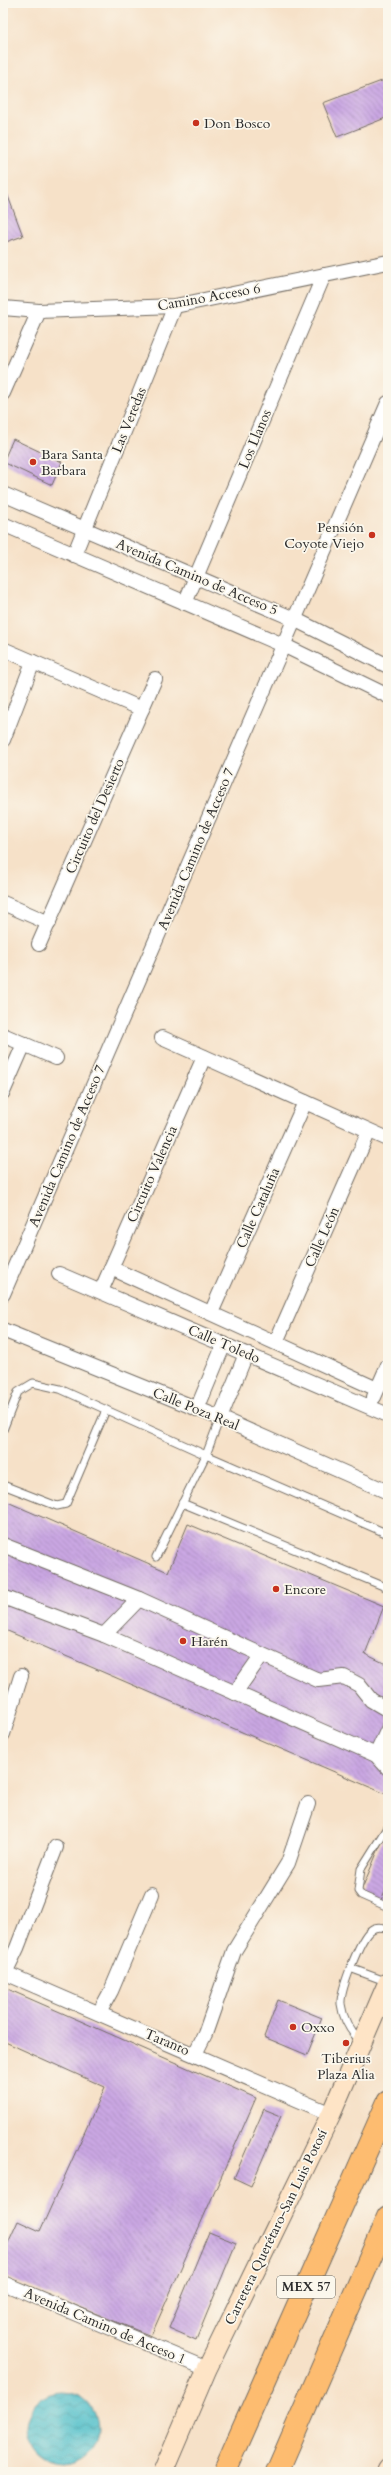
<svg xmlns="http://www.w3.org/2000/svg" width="391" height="2475" viewBox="0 0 391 2475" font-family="Cardo,serif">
  <defs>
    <pattern id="water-waves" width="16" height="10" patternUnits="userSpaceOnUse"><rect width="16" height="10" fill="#52c0ca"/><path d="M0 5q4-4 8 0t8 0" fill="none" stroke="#449ca4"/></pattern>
    <pattern id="building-back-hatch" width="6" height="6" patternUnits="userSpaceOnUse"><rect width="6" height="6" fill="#caa7e3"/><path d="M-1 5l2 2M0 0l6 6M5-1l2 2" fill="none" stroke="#a488b8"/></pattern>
  </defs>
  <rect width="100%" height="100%" fill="#fbf7ec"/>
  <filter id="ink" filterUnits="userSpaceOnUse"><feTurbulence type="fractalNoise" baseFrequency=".025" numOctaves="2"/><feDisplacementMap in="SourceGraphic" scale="8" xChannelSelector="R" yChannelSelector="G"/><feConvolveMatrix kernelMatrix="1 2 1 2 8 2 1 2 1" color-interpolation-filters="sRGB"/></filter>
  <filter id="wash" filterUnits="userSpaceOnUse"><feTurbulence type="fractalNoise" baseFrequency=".012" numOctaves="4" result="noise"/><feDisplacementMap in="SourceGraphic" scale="16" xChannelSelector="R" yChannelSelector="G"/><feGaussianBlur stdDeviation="0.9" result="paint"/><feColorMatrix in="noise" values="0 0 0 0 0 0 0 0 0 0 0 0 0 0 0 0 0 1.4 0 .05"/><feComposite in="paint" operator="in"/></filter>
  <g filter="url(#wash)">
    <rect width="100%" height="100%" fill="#f6e1c8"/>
    <circle fill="url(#water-waves)" stroke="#3e767a" cx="62" cy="2428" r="36"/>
    <g id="blocks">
      <g fill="url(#building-back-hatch)">
        <path d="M388 63V117L337 137 323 103 387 79 385 64Z"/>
        <path d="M3 183 23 236 3 243Z"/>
        <path d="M13 439 62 462 52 485 3 462Z"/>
        <path d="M3 1500 168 1572 188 1524 384 1606 365 1654 388 1665V1795L3 1629Z"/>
        <path d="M383 1839 388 1841V1884L381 1900 361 1891Z"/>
        <path d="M3 1987 256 2098 151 2336 3 2276V2254L18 2221 40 2231 105 2087 3 2041Z"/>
        <path d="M278 2000 322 2018 307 2055 264 2037Z"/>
        <path d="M264 2109 281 2116 251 2186 234 2178Z"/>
        <path d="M209 2232 236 2243 196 2340 169 2328Z"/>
      </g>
    </g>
  </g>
  <g filter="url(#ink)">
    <use href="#blocks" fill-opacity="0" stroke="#726b62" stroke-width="1"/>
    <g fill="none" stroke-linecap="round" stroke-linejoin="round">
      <defs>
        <g id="lane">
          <path d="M3 1430 18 1392 33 1383 60 1389 206 1455 220 1418"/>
          <path d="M3 1485 57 1506 66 1504 106 1410"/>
          <path d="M182 1503 388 1588"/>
          <path d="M156 1557 206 1455 388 1534"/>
          <path d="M388 1826 361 1869 358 1891 361 1895 388 1907"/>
          <path d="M350 1968 388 1982"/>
          <path d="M360 2041C350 2031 343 2019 341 2004 340 1991 360 1938 371 1930 376 1926 382 1927 388 1929"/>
        </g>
        <g id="street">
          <path d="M3 308 39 311 175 306 388 262"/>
          <path d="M3 393 39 311"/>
          <path d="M3 494 294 619 388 666"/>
          <path d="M3 524 283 645 388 696"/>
          <path d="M74 555 175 306"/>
          <path d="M185 603 324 275"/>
          <path d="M3 649 142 709"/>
          <path d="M3 740 33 662"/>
          <path d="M3 903 49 923"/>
          <path d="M39 944 155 679"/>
          <path d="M3 1035 56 1058"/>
          <path d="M162 1038 388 1139"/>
          <path d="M3 1092 24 1044"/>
          <path d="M111 1268 377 1389"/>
          <path d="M59 1274 388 1415"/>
          <path d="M101 1291 204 1057"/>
          <path d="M3 1294 388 403"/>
          <path d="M211 1313 305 1102"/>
          <path d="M3 1330 220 1418 388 1492"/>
          <path d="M276 1342 369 1131"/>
          <path d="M374 1397 388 1365"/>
          <path d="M197 1409 224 1344"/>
          <path d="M220 1418 246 1354"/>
          <path d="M3 1545 139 1599 318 1680 344 1677 359 1685 371 1700 388 1710"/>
          <path d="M3 1597 104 1635 376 1755 388 1768"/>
          <path d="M104 1635 139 1599"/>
          <path d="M235 1693 261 1656"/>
          <path d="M3 1734 21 1676"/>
          <path d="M376 1755 388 1729"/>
          <path d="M3 1972 331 2114"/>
          <path d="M5 1973 17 1948 56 1847"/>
          <path d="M99 2013 111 1991 152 1894"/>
          <path d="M195 2054 205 2034 234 1951 288 1863 308 1804"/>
          <path d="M3 2283 207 2369"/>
        </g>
        <g id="secondary">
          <path d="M163 2472 207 2369 331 2114 388 1982"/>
          <path d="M386 2472 388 2468"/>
        </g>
        <g id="highway">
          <path d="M224 2472 388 2102"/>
          <path d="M277 2472 388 2217"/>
        </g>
      </defs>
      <use href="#lane" stroke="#726b62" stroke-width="9"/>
      <use href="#street" stroke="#726b62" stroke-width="16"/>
      <use href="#secondary" stroke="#726b62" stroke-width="21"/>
      <use href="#highway" stroke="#726b62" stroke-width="24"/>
      <use href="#lane" stroke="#fff" stroke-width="7"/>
      <use href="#street" stroke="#fff" stroke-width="14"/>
      <use href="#secondary" stroke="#fee4c6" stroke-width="19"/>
      <use href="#highway" stroke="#fdbc70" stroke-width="22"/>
    </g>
  </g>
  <g fill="#c8321e" stroke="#fbf7ec" stroke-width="1.5">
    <circle cx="196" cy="123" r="4"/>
    <circle cx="33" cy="462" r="4"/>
    <circle cx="372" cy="535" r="4"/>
    <circle cx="276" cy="1589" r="4"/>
    <circle cx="183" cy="1641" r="4"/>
    <circle cx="293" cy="2027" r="4"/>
    <circle cx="346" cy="2043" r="4"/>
  </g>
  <g text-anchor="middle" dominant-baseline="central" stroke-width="3.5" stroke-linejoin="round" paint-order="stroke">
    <rect fill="#fbf7ec" stroke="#696865" stroke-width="1" x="277" y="2276" width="58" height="22" rx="3"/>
    <g font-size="13" font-weight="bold" fill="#2b2b2b">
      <text x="306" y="2287">MEX 57</text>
    </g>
    <g font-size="14" fill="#2b2b2b" stroke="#fbf7ec" text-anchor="start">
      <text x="204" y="123">Don Bosco</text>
      <text x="41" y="454">Bara Santa<tspan x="41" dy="16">Barbara</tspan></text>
      <text x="364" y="527" text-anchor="end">Pensión<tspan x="364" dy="16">Coyote Viejo</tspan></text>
      <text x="284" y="1589">Encore</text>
      <text x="191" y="1641">Harén</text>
      <text x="301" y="2027">Oxxo</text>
      <text x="346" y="2058" text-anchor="middle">Tiberius<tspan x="346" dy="16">Plaza Alia</tspan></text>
    </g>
    <g font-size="14" fill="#2b2b2b" stroke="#fbf7ec">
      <text transform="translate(209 297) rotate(-10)">Camino Acceso 6</text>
      <text transform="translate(129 420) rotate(-68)">Las Veredas</text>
      <text transform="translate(255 439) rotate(-67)">Los Llanos</text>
      <text transform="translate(197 577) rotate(23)">Avenida Camino de Acceso 5</text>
      <text transform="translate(95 816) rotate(-66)">Circuito del Desierto</text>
      <text transform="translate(196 849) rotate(-67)">Avenida Camino de Acceso 7</text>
      <text transform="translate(67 1146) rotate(-67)">Avenida Camino de Acceso 7</text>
      <text transform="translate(152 1174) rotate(-66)">Circuito Valencia</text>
      <text transform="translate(258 1208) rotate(-66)">Calle Cataluña</text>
      <text transform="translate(322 1237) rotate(-66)">Calle León</text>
      <text transform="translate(224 1344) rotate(23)">Calle Toledo</text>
      <text transform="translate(196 1409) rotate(22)">Calle Poza Real</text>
      <text transform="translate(167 2042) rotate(23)">Taranto</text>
      <text transform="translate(276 2227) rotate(-64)">Carretera Querétaro-San Luis Potosí</text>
      <text transform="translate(105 2326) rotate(23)">Avenida Camino de Acceso 1</text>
    </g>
  </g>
  <rect width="391" height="2475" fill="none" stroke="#fbf7ec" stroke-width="16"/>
</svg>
